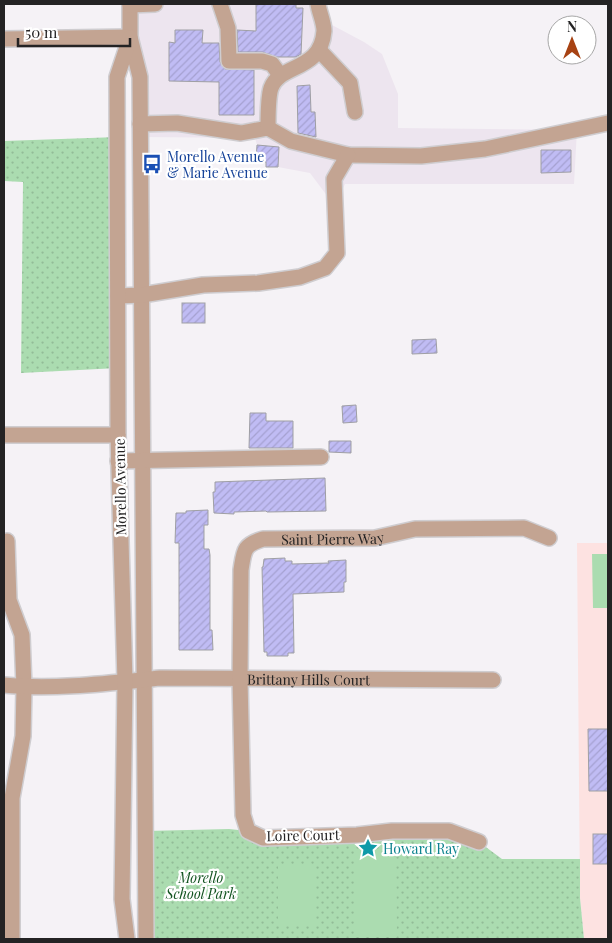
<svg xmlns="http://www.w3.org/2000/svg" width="612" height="943" viewBox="0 0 612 943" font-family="'Playfair Display',serif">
  <defs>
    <pattern id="green-dots" width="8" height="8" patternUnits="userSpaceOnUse" patternTransform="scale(1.25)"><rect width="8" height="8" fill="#abdcb0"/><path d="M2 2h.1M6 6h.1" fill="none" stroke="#93bc97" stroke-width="1.8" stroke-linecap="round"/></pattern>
    <pattern id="building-hatch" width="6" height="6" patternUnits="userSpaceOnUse" patternTransform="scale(1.25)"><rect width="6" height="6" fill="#c0bcf4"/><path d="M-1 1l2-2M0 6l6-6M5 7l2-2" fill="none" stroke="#a5a1d1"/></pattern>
  </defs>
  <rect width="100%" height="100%" fill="#f5f2f6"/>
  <path fill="#ede5ef" d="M130 4H319L332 25 364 42 382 54 398 94V128L577 130 574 184H345L339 197H328L310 173 278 167H266V162L256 161 257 145 255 138 140 137Z"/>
  <path fill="#fde2e1" d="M577 543H608V939H584L580 898Z"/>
  <g fill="url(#green-dots)">
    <path d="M118 137V368L21 373 23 182 4 181V141Z"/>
    <path d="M229 829 248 831H392L479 842 502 859H580V898L584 939H146V831Z"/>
  </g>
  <g fill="#abdcb0">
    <path d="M592 554H608V608H593Z"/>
    <path d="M355 855H396L397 937H355Z"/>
    <rect x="278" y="865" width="36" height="59"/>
  </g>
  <g fill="url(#building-hatch)" stroke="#9f9fa4">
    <path d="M256 4H296V8H303L301 54 296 57H277L262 52H238L237 30 256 31Z"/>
    <path d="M175 30H203L202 43H219L220 62 225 69 254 70V115H219V82L169 81V42L175 43Z"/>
    <path d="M310 85 311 112H315L316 137 298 133 297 86Z"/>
    <path d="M257 145 279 147 278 167H266V162L256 161Z"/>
    <path d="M541 150H571V172L541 173Z"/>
    <rect x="182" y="303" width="23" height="20"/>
    <path d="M436 339 437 353 412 354V340Z"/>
    <path d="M356 405 357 422 343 423 342 406Z"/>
    <path d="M250 413H266V421H293V448H249Z"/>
    <path d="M329 441H351V453L329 452Z"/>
    <path d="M325 478 326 511 267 512 266 511 234 512V514L214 513 213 492H215V482Z"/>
    <path d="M208 510V525H204V549H209L210 555V630H212L213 650H179V543H175L176 513H186V511Z"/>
    <path d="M285 558V561H292V564L329 563 328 561 346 560V582H344V592L293 594 294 653H288V656H267V652H264L262 567H263L264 559Z"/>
    <path d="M588 729H608V791H589Z"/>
    <rect x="593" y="834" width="15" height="30"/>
  </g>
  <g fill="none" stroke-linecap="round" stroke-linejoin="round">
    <defs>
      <g id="minor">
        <path d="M130 4V37L140 77 146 939"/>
        <path d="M220 4 228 28 229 61H262L272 64 280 75"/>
        <path d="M130 5 155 4"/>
        <path d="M4 39 130 37"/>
        <path d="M319 50 350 83 355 112"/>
        <path d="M140 124 177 123 241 133 268 128 291 141 348 155 421 156 485 149 608 123"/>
        <path d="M268 128C268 118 268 97 271 88 280 63 321 72 324 31 324 22 319 12 318 4"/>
        <path d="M118 296 142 295 203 285 258 283 300 277 325 268 337 253 334 179 348 155"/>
        <path d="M4 435H118"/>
        <path d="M118 461 321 457"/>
        <path d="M7 541 9 600 22 635 24 687 23 736 12 798V939"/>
        <path id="s1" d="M4 685C54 690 110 683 160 678L493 680"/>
        <path id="s2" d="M479 842 449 831H392L357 835 263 838 248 831 243 815 240 679 241 570C244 551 243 545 263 539L375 538 415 529 524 528 549 538"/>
        <path d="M127 939 122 899 125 682 118 435 117 77 130 38"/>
      </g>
    </defs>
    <use href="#minor" stroke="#cfcdd0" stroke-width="18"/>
    <use href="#minor" stroke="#c3a492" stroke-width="15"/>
  </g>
  <defs>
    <symbol id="bus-bare" viewBox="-9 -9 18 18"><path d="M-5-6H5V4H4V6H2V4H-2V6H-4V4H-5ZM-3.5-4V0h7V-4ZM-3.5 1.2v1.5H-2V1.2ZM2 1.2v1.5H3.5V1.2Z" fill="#1a4fb4" stroke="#fff" stroke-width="2.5" paint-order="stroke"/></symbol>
    <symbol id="sight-bare" viewBox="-9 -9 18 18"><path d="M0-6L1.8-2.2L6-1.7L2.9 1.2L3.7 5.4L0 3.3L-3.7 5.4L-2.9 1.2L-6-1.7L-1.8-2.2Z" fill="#0f9aa8" stroke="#fff" stroke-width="2.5" paint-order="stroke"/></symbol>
  </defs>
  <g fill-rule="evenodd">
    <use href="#bus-bare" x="138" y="150" width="28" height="28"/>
    <use href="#sight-bare" x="354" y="834" width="28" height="28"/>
  </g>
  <g text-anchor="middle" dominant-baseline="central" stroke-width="4.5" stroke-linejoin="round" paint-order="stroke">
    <g font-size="14" fill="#164399" stroke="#fff" text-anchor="start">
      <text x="167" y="156">Morello Avenue<tspan x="167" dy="16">&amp; Marie Avenue</tspan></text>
    </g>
    <g font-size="14" fill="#242324" stroke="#fff">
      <text transform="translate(120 487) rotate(-91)">Morello Avenue</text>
      <text stroke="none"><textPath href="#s2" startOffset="608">Saint Pierre Way</textPath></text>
      <text stroke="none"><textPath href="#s1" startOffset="305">Brittany Hills Court</textPath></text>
      <text transform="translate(303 835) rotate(-1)">Loire Court</text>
    </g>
    <g font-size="14" fill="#0d838f" stroke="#fff" text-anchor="start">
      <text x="383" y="848">Howard Ray</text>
    </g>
    <g font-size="14" font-style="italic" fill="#135421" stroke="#fff">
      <text x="201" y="877">Morello<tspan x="201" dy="16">School Park</tspan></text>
    </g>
  </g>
  <rect width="612" height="943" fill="none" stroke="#242324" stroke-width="10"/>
  <g transform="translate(572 40)"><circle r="24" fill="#ffffff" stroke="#a7a7a7"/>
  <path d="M0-4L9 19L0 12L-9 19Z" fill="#a74213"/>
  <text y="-8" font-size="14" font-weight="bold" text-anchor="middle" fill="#242324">N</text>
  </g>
  <path d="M18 38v8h112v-8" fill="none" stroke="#242324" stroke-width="2.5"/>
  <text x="25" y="38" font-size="15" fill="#242324" stroke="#ffffff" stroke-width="4" paint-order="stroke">50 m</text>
</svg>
